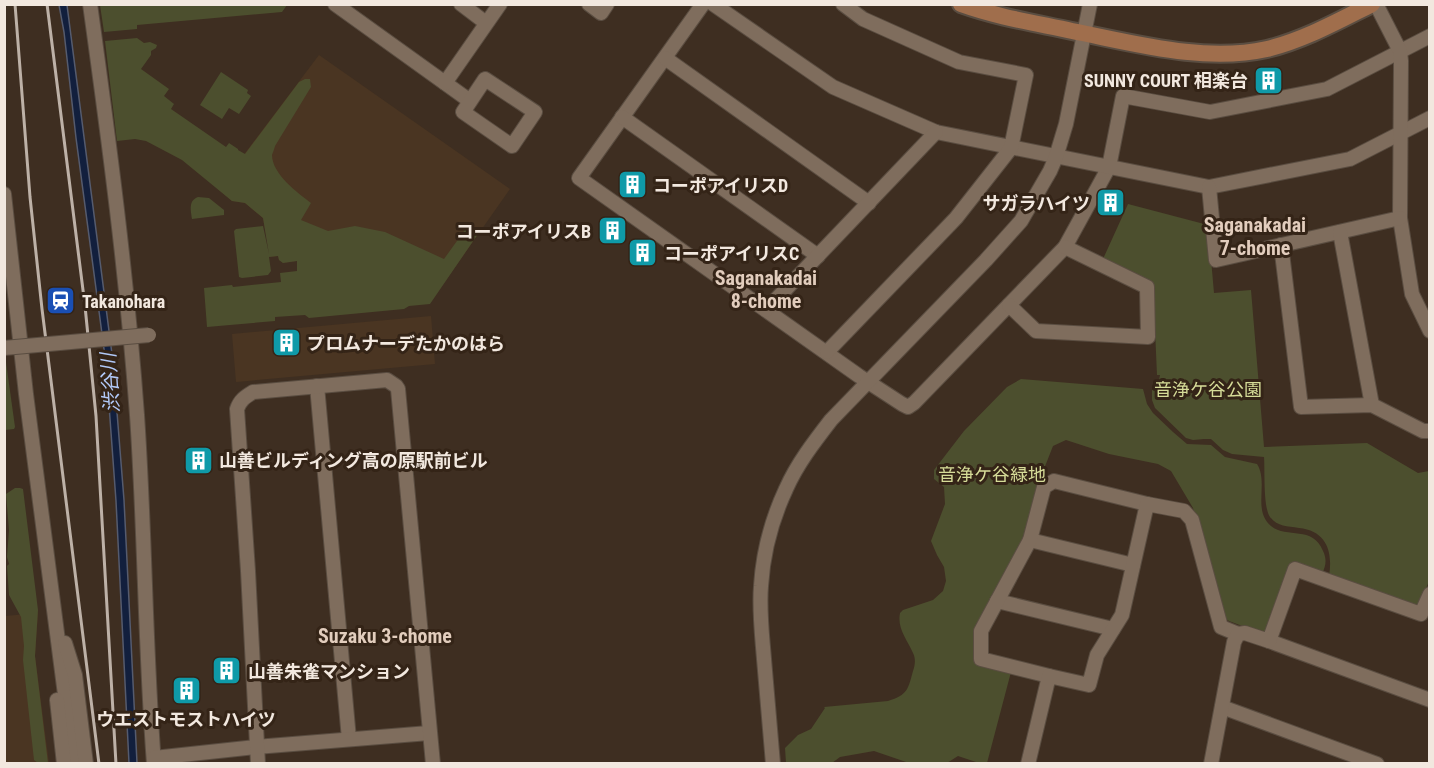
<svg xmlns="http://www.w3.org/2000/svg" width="1434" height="768" viewBox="0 0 1434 768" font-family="'Roboto Condensed','Noto Sans JP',sans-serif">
  <rect width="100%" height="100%" fill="#3e2e21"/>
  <g fill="#4a3522">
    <path d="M319 55 510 189 446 280 297 271V261L283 263 279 260 278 256 270 257 263 218 245 203 232 201 218 189Z"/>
    <path d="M431 316 435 364 236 382 232 334Z"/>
    <path d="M38 613 35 656 49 763 5 764V616Z"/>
  </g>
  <g fill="#4c4f2e">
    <path d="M100 5V4L287 5 282 12 137 25V29L104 32Z"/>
    <path d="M137 38 144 43 150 42 157 45 156 48 151 51V55L141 69 169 89 164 96 174 104 171 109 226 147 229 143 238 149V150L245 154 299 82 305 79H310L311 87 275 146C275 147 272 155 272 155 272 174 298 193 311 203L301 220 328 231 355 226 385 232 444 259 467 227 478 234 430 304 409 306 404 309 309 318 305 315 275 317V321L207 327 204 288 232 285 233 287 281 282 280 273 297 271V261L283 263 279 260 278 256 269 257 271 271 268 275 242 278 239 277 234 231 236 229 263 226 269 254 263 218 245 203 232 201 182 160 146 141 135 139 117 141 105 41Z"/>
    <path d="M221 72 248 90 247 93 251 96 239 114 229 108 222 119 200 105Z"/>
    <path d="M198 197 209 198 224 210V215L192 219C191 210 188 201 198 197Z"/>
    <path d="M1128 204 1208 225 1214 293 1251 290 1264 447 1367 443 1418 473 1429 471V581L1420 604 1413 606 1329 576C1333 552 1327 531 1299 528 1287 526 1278 527 1270 517 1263 507 1265 470 1264 457L1232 454 1223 450 1211 439H1204L1193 440 1186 438 1155 408 1152 400V390H1157L1160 375H1157L1153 283 1103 259Z"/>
    <path d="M5 355 15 427 14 429 5 430Z"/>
    <path d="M1021 379 1143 389 1147 404 1153 413 1173 432 1187 444 1211 445 1225 457 1257 464C1269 483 1252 510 1271 526 1287 539 1313 525 1323 551 1327 559 1326 566 1322 574L1292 562 1267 631 1261 633 1229 621 1223 617 1193 508 1171 471 1158 464 1109 454 1066 440 1053 446 1042 474 1026 536 975 628V662L1011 672 987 763H979L958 756 947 763H909L874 751 840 757 832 763H786L785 748 798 735 811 729 825 708 824 707 888 701C908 695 908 689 913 671 915 665 916 659 913 653 907 639 897 629 900 613L903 610 933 600 943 591 946 581 944 567 937 555 931 541 945 504 944 487 934 479V470L964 431 1007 387Z"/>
    <path d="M15 488H20L23 489 38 610 35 656 48 763H38L34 760 23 660 24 646 21 617 9 595 7 566 9 564 7 557 9 530 6 494Z"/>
  </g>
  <path fill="#121f3d" stroke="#555b6e" stroke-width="1.5" d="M59 5H67L113 362 124 500 137 763H129L116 501 106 364 76 138 64 32Z"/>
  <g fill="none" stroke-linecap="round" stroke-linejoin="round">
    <defs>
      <g id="minor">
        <path d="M90 4C109 141 127 277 137 415 145 531 145 647 154 764"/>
        <path d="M335 4 470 101"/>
        <path d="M461 4 486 23"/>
        <path d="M589 4 601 13 607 4"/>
        <path d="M703 4 579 178 859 376 902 404 908 407 914 403 1065 247 1109 167 1123 96 1210 112 1327 89 1430 36"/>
        <path d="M713 4 833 87 936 132 1209 187 1350 159 1430 118"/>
        <path d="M1376 4 1400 51 1401 61 1400 218 1412 294 1430 331"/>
        <path d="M665 58 869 203"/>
        <path d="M485 79 535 112 512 146 463 112Z"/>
        <path d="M445 83 500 4"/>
        <path d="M622 117 818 256"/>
        <path d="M1209 187 1216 260 1400 218"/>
        <path d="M4 194 26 394 74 764"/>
        <path d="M1340 232 1372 405"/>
        <path d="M1281 245 1301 407 1372 405 1423 431H1430"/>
        <path d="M1009 305 1036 331 1148 337 1147 287 1065 247"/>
        <path d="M766 310 936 132"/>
        <path d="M827 352 956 218 1011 148 1026 75 959 62 863 19 843 4"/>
        <path d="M317 386 349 739"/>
        <path d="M1030 540 1133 565"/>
        <path d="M997 601 1113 629"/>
        <path d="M1269 641 1430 700"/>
        <path d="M65 643 75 675 86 764"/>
        <path d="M1049 676 981 659V631L1030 540 1044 487 1054 481 1147 504"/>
        <path d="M57 700 64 764"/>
        <path d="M1222 707 1377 764"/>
        <path d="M154 758 256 747 429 733"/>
        <path d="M258 764 248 571 237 409C240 400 245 397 253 392L387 380 396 386 398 389 433 764"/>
        <path d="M773 764C770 729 767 694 764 659 762 634 759 610 761 586 763 553 772 519 786 489 797 464 814 442 831 420L986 260 1021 221 1050 171 1056 157 1066 124 1090 4"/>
        <path d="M1028 764 1049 676 1089 685 1097 655 1122 615 1147 504 1184 511 1192 520 1221 627 1238 634"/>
        <path d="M1211 764 1234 642 1238 634 1245 633 1269 641 1295 569 1421 614 1430 594"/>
      </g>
      <path id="major" d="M961 4C997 17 1035 23 1072 31 1134 43 1204 63 1267 49 1304 40 1338 21 1372 4"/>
    </defs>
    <use href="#minor" stroke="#5a4d41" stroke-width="16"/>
    <use href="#major" stroke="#5a4d41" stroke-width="20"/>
    <use href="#minor" stroke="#7f6d5d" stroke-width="14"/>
    <use href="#major" stroke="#a06e4c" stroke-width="16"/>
    <g stroke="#bdb1a7" stroke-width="3">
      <path d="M15 4 30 197 42 309 99 764"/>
      <path d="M47 4 85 306 96 416 116 764"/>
    </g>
    <defs>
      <path id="minor-bridge" d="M4 348 149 335"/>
    </defs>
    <use href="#minor-bridge" stroke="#5a4d41" stroke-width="16" stroke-linecap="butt"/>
    <use href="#minor-bridge" stroke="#7f6d5d" stroke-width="14"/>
  </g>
  <defs>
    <symbol id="building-square" viewBox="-11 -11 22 22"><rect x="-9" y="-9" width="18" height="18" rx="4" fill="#0f9aa8" stroke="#342417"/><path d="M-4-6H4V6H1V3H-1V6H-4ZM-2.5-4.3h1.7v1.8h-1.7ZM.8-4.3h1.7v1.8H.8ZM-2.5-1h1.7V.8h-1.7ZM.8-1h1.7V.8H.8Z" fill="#fff"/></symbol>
    <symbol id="station-square" viewBox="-11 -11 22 22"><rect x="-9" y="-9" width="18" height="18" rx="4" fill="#1a4fb4" stroke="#342417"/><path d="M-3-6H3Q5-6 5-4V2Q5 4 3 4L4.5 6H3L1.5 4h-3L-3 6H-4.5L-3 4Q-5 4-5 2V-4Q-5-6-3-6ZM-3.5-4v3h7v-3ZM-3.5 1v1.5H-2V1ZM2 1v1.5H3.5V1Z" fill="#fff"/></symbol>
  </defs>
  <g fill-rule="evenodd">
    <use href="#building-square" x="1252" y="64" width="33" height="33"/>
    <use href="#building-square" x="616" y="168" width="33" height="33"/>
    <use href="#building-square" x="1094" y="186" width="33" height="33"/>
    <use href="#building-square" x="596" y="214" width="33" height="33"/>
    <use href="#building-square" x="626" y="236" width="33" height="33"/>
    <use href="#station-square" x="44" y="284" width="33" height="33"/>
    <use href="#building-square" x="270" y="326" width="33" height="33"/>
    <use href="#building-square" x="182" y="444" width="33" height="33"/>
    <use href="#building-square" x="210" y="654" width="33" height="33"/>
    <use href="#building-square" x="170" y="674" width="33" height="33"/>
  </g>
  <g text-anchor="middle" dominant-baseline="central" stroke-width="6" stroke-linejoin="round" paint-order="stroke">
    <g font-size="18" font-weight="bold" fill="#f2e8df" stroke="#342417" text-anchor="start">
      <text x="1248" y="80" text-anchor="end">SUNNY COURT 相楽台</text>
      <text x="653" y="185">コーポアイリスD</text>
      <text x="1090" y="203" text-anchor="end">サガラハイツ</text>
      <text x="591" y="231" text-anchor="end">コーポアイリスB</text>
      <text x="664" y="253">コーポアイリスC</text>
      <text x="82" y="301">Takanohara</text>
      <text x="307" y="343">プロムナーデたかのはら</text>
      <text x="219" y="460">山善ビルディング高の原駅前ビル</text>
      <text x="248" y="671">山善朱雀マンション</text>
      <text x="186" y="719" text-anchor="middle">ウエストモストハイツ</text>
    </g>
    <g font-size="18" fill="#d6dc98" stroke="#342417">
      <text x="1208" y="389">音浄ケ谷公園</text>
      <text x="992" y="474">音浄ケ谷緑地</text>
    </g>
    <g font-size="20" font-weight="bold" fill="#e2cdbd" stroke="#342417">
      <text x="1255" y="225">Saganakadai<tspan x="1255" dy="23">7-chome</tspan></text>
      <text x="766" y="278">Saganakadai<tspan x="766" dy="23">8-chome</tspan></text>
      <text x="385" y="636">Suzaku 3-chome</text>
    </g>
    <g font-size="20" font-style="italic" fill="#b1c9f8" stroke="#342417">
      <text transform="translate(110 383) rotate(-94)">渋谷川</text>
    </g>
  </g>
  <rect width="1434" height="768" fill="none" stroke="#f2e8df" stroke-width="12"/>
</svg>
